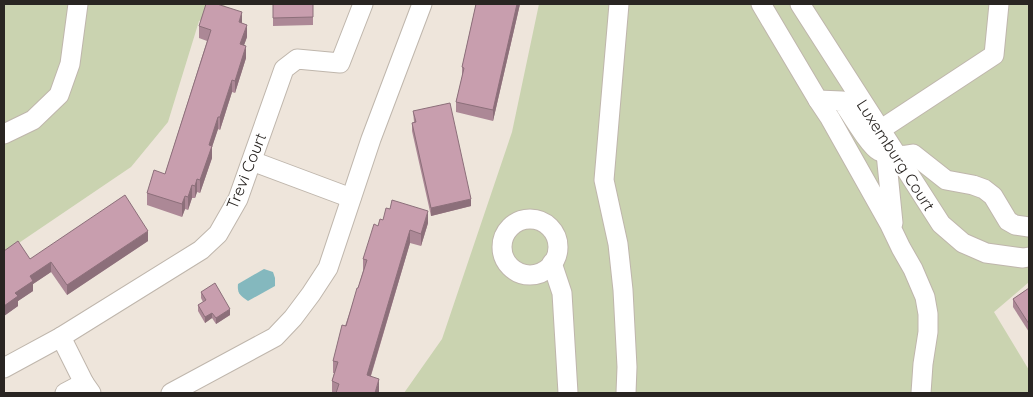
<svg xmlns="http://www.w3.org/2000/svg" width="1033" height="397" viewBox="0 0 1033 397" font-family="Quicksand,sans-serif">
  <rect width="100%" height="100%" fill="#eee5db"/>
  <g fill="#cad3b0">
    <path d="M4 4H227L199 21 168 122 131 167 4 253Z"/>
    <path d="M539 4H1029V282L994 312 1029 370V393H404L442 339 512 132Z"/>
  </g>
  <path fill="#84b8be" d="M264 269 273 272 275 278V286L248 301C240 296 237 293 238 284Z"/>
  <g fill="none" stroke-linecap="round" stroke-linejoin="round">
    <defs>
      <g id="minor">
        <path d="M619 4 604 180 618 244 623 290 627 367 626 393"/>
        <path d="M761 4 818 100 842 101C849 111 870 147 879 151 890 157 902 156 913 154L946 180 973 185 984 189 993 196 1008 221 1015 225 1029 227"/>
        <path d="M800 4 941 224 963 243 986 253 1023 258 1029 257"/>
        <path d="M818 100 830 118 889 223 901 248 913 269 925 297 928 314V332L923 364 921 393"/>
        <path d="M4 134 33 120 59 95 70 64 78 4"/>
        <path d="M252 161 351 198"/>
        <circle cx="530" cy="247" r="28"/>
        <path d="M893 223 886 153 880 130 994 55 999 4"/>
        <path d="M552 263 562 293 568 393"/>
        <path d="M61 337 84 383"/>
        <path d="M4 368 61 337 201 250 218 234 238 199 284 69 297 59 340 63 363 4"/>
        <path d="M65 393 84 383 91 393"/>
        <path d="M171 393 275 337 293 318 311 294 328 268 371 139 422 4"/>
      </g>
    </defs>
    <use href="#minor" stroke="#bfb6ac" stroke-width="21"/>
    <path stroke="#8a847d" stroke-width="3" stroke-dasharray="4 2.5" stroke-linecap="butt" d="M1028 8H1029"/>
    <use href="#minor" stroke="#fff" stroke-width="19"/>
  </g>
  <g fill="#ac8896">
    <path d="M273 4H313V25L273 26Z"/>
    <path d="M476 4H520L493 121 456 112V102L462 77V67Z"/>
    <path d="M242 23 247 37 244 45 246 58 235 93 232 92 220 130 218 129 212 147V158L200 193 197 192 195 198H192L188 210 185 209 182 217 147 205V193L165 174 207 41 199 38V26Z"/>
    <path d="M413 111 471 206 431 216 412 131V123L414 122Z"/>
    <path d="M383 220 428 223 421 246 410 243 371 376 379 392V393H332V381L334 373H333V361L358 288 363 271V259L378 226Z"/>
    <path d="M148 241 67 295 51 272 33 284V291L18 301V306L4 316V251L30 259Z"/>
    <path d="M1029 288V332L1013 307V299Z"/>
    <path d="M201 292 230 315 216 324 212 318 205 323 198 311V305L203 302 201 298Z"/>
  </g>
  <g fill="#8c6f7a">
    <path d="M517 4H520L493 121V110Z"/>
    <path d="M242 12V24L239 22Z"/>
    <path d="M247 25V37L240 56V44Z"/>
    <path d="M246 46V58L235 93V81Z"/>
    <path d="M232 80V92L220 130V117Z"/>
    <path d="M218 117V129L212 147V158L200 193V180L209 145Z"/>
    <path d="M197 179V192L195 198V186Z"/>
    <path d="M192 185V198L188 210V197Z"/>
    <path d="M185 196V209L182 217V204Z"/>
    <path d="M471 199V206L431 216V208Z"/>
    <path d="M428 211V223L421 246V234Z"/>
    <path d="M410 230V243L367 388V375Z"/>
    <path d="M148 231V241L67 295V285Z"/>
    <path d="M51 262V272L33 284V291L18 301V306L4 316V306L30 276Z"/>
    <path d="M230 309V315L216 324V318Z"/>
    <path d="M212 313V318L205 323V317Z"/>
    <path d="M379 379V393H375Z"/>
  </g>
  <g fill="#c89eae" stroke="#8c6f7a">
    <path d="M206 4H217L242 12 239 22 247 25 240 44 246 46 235 81 232 80 220 117H218L209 145 212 146 200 180 197 179 195 186 192 185 188 197 185 196 182 204 147 193 154 170 165 174 211 30 199 26Z"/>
    <path d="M273 4H313V17L273 18Z"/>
    <path d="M476 4H517L493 110 456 102 464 68 462 67Z"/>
    <path d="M450 103 471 199 431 208 412 123 416 122 413 111Z"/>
    <path d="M125 195 148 231 67 285 51 262 30 276 33 281 15 293 18 296 4 306V268L5 267 4 266V251L18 241 30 259Z"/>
    <path d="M392 200 428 211 421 234 410 230 367 375 379 379 375 393H336L339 384 332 381 338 362 333 361 342 325 346 326 357 288H358L367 260 363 259 374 224 378 226 380 219 383 220 386 208 390 209Z"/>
    <path d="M215 283 230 309 216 318 212 313 205 317 198 305 206 300 201 292Z"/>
    <path d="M1029 288V324L1013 299Z"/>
  </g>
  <g text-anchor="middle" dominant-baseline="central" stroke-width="4.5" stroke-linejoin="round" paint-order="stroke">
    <g font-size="16" fill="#292522" stroke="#fff">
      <text transform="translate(896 155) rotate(57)">Luxemburg Court</text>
      <text transform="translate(246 171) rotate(-68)">Trevi Court</text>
    </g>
  </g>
  <rect width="1033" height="397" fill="none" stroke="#292522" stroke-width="10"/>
</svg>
